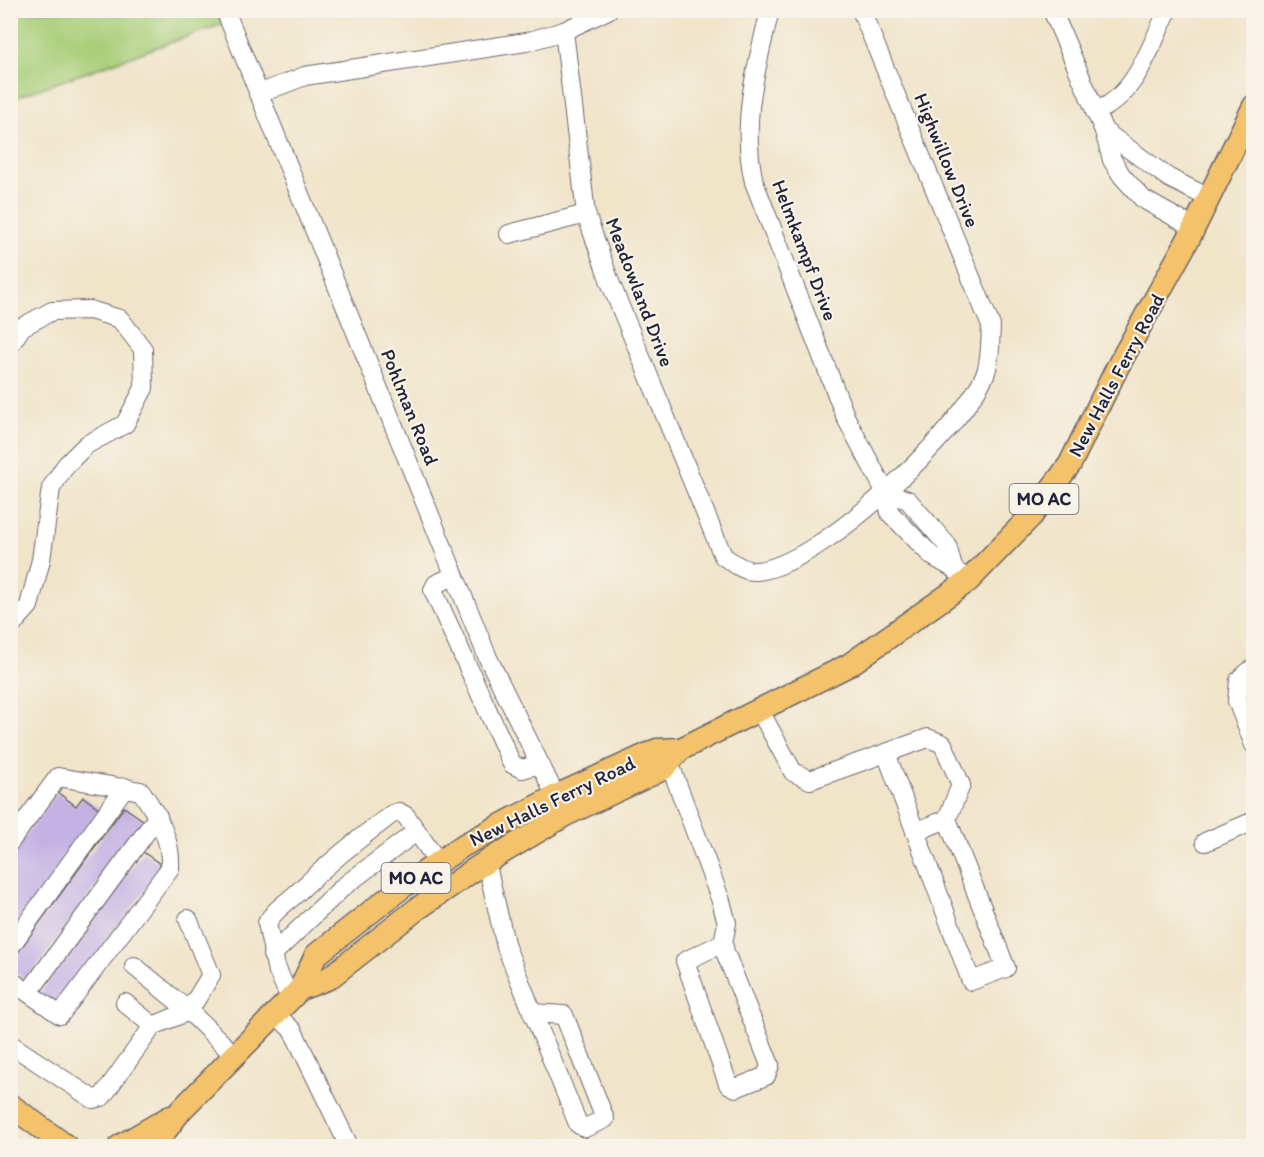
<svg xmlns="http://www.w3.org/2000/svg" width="1264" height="1157" viewBox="0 0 1264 1157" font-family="Itim,sans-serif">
  <rect width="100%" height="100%" fill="#f7f3e8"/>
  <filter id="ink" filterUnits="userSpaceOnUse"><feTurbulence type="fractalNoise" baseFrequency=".0167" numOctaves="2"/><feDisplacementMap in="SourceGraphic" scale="12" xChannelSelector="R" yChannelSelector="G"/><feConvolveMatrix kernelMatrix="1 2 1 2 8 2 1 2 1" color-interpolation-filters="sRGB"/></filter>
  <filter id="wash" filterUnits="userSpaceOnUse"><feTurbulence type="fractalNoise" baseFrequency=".008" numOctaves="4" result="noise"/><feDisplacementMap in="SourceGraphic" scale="24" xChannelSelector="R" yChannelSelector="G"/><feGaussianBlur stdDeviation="1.35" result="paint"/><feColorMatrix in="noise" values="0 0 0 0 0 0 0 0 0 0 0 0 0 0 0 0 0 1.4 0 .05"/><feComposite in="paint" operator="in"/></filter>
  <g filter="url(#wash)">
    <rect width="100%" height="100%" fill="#f0e4c9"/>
    <path fill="#a7ce78" stroke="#64785a" stroke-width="1.5" d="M10 11H217L223 24 11 99Z"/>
    <g id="blocks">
      <g fill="#c4b2e4">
        <path d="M57 792 76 806 83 797 103 811 10 937V856Z"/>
        <path d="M124 807 144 821 27 981 10 969V963Z"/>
        <path d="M143 852 163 866 59 1008 39 994Z"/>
      </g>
    </g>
  </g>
  <g filter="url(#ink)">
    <use href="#blocks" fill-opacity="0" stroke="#6a666d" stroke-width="1.5"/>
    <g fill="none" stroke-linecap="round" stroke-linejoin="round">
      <defs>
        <g id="minor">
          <path d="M225 10 488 658 561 807"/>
          <path d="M770 10C756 70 740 121 754 182L846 418 886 493 890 513 932 556 953 568 968 581"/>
          <path d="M1052 10 1104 131 1112 160 1122 176 1143 199 1194 228"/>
          <path d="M564 31 586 214 610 282 723 556C732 562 744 572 756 571 819 567 963 430 986 372 991 357 990 341 991 326L861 10"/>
          <path d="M258 94 305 76 526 42 564 31 608 10"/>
          <path d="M1095 112C1136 96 1150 47 1168 10"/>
          <path d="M1104 131 1169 178 1209 198"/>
          <path d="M509 234 586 214"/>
          <path d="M10 345 22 327 52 311 90 310 120 319 143 349 144 388 125 424 86 445 66 465 51 488 41 560 29 606 10 627"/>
          <path d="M886 493 908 500 947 545 953 568"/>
          <path d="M454 576 436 584 433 590 512 764 522 769 540 764"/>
          <path d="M1254 667 1239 680 1237 701 1254 745"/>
          <path d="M759 709 793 772 810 780 928 738 943 744 961 785 947 819 1006 968 971 981 886 753"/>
          <path d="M669 762 721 901 727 923 723 943 725 952 770 1065 766 1076 736 1088 728 1084 685 961 723 943"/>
          <path d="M915 832 947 819"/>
          <path d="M10 842 58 777 141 791C157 814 172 840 170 868L60 1015 10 980"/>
          <path d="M1205 842 1254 821"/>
          <path d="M486 861 506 947 578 1124 585 1128 605 1119 564 1015 532 1013"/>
          <path d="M10 947 125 787"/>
          <path d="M272 955 343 887 417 831"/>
          <path d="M134 966 189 1011 211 975 188 919"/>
          <path d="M29 992 158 816"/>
          <path d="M290 998 276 967 267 923C273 911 286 903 296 894 326 865 358 839 392 814L399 812 406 816 438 862"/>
          <path d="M125 1003 153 1026"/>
          <path d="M275 1013 293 1031 349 1146"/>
          <path d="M10 1044 93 1099 102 1097 153 1026 189 1011 234 1055"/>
        </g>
        <g id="major">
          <path d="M300 989 329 978 417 909 478 867 565 815 663 769 681 749 849 665 968 581 1032 515 1070 464 1117 368 1190 236 1254 106"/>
          <path d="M10 1105 66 1146"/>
          <path d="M120 1146 170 1117"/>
          <path d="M154 1146 181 1110 300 989 316 955 401 888 464 845 556 796 657 750 681 749"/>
        </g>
      </defs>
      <use href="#minor" stroke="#6a666d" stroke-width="20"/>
      <use href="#major" stroke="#6a666d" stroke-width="25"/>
      <use href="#minor" stroke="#fff" stroke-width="18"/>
      <use href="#major" stroke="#f3c26a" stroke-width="22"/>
    </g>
  </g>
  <g text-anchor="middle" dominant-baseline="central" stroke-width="4.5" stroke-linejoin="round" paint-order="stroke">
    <g fill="#f7f3e8" stroke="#62616f" stroke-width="1.5">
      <rect x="1009.5" y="484" width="69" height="30" rx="4.5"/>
      <rect x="381.5" y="863" width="69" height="30" rx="4.5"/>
    </g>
    <g font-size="18" font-weight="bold" fill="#22223b">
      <text x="1044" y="499">MO AC</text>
      <text x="416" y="878">MO AC</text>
    </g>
    <g font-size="20" fill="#22223b" stroke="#f7f3e8">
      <text transform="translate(947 160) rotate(68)">Highwillow Drive</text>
      <text transform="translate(805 250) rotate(69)">Helmkampf Drive</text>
      <text transform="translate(640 292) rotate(69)">Meadowland Drive</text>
      <text transform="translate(1116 375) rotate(-62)">New Halls Ferry Road</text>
      <text transform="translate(410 407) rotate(68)">Pohlman Road</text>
      <text transform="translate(552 801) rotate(-26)">New Halls Ferry Road</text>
    </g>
  </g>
  <rect width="1264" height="1157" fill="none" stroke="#f7f3e8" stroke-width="36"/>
</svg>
